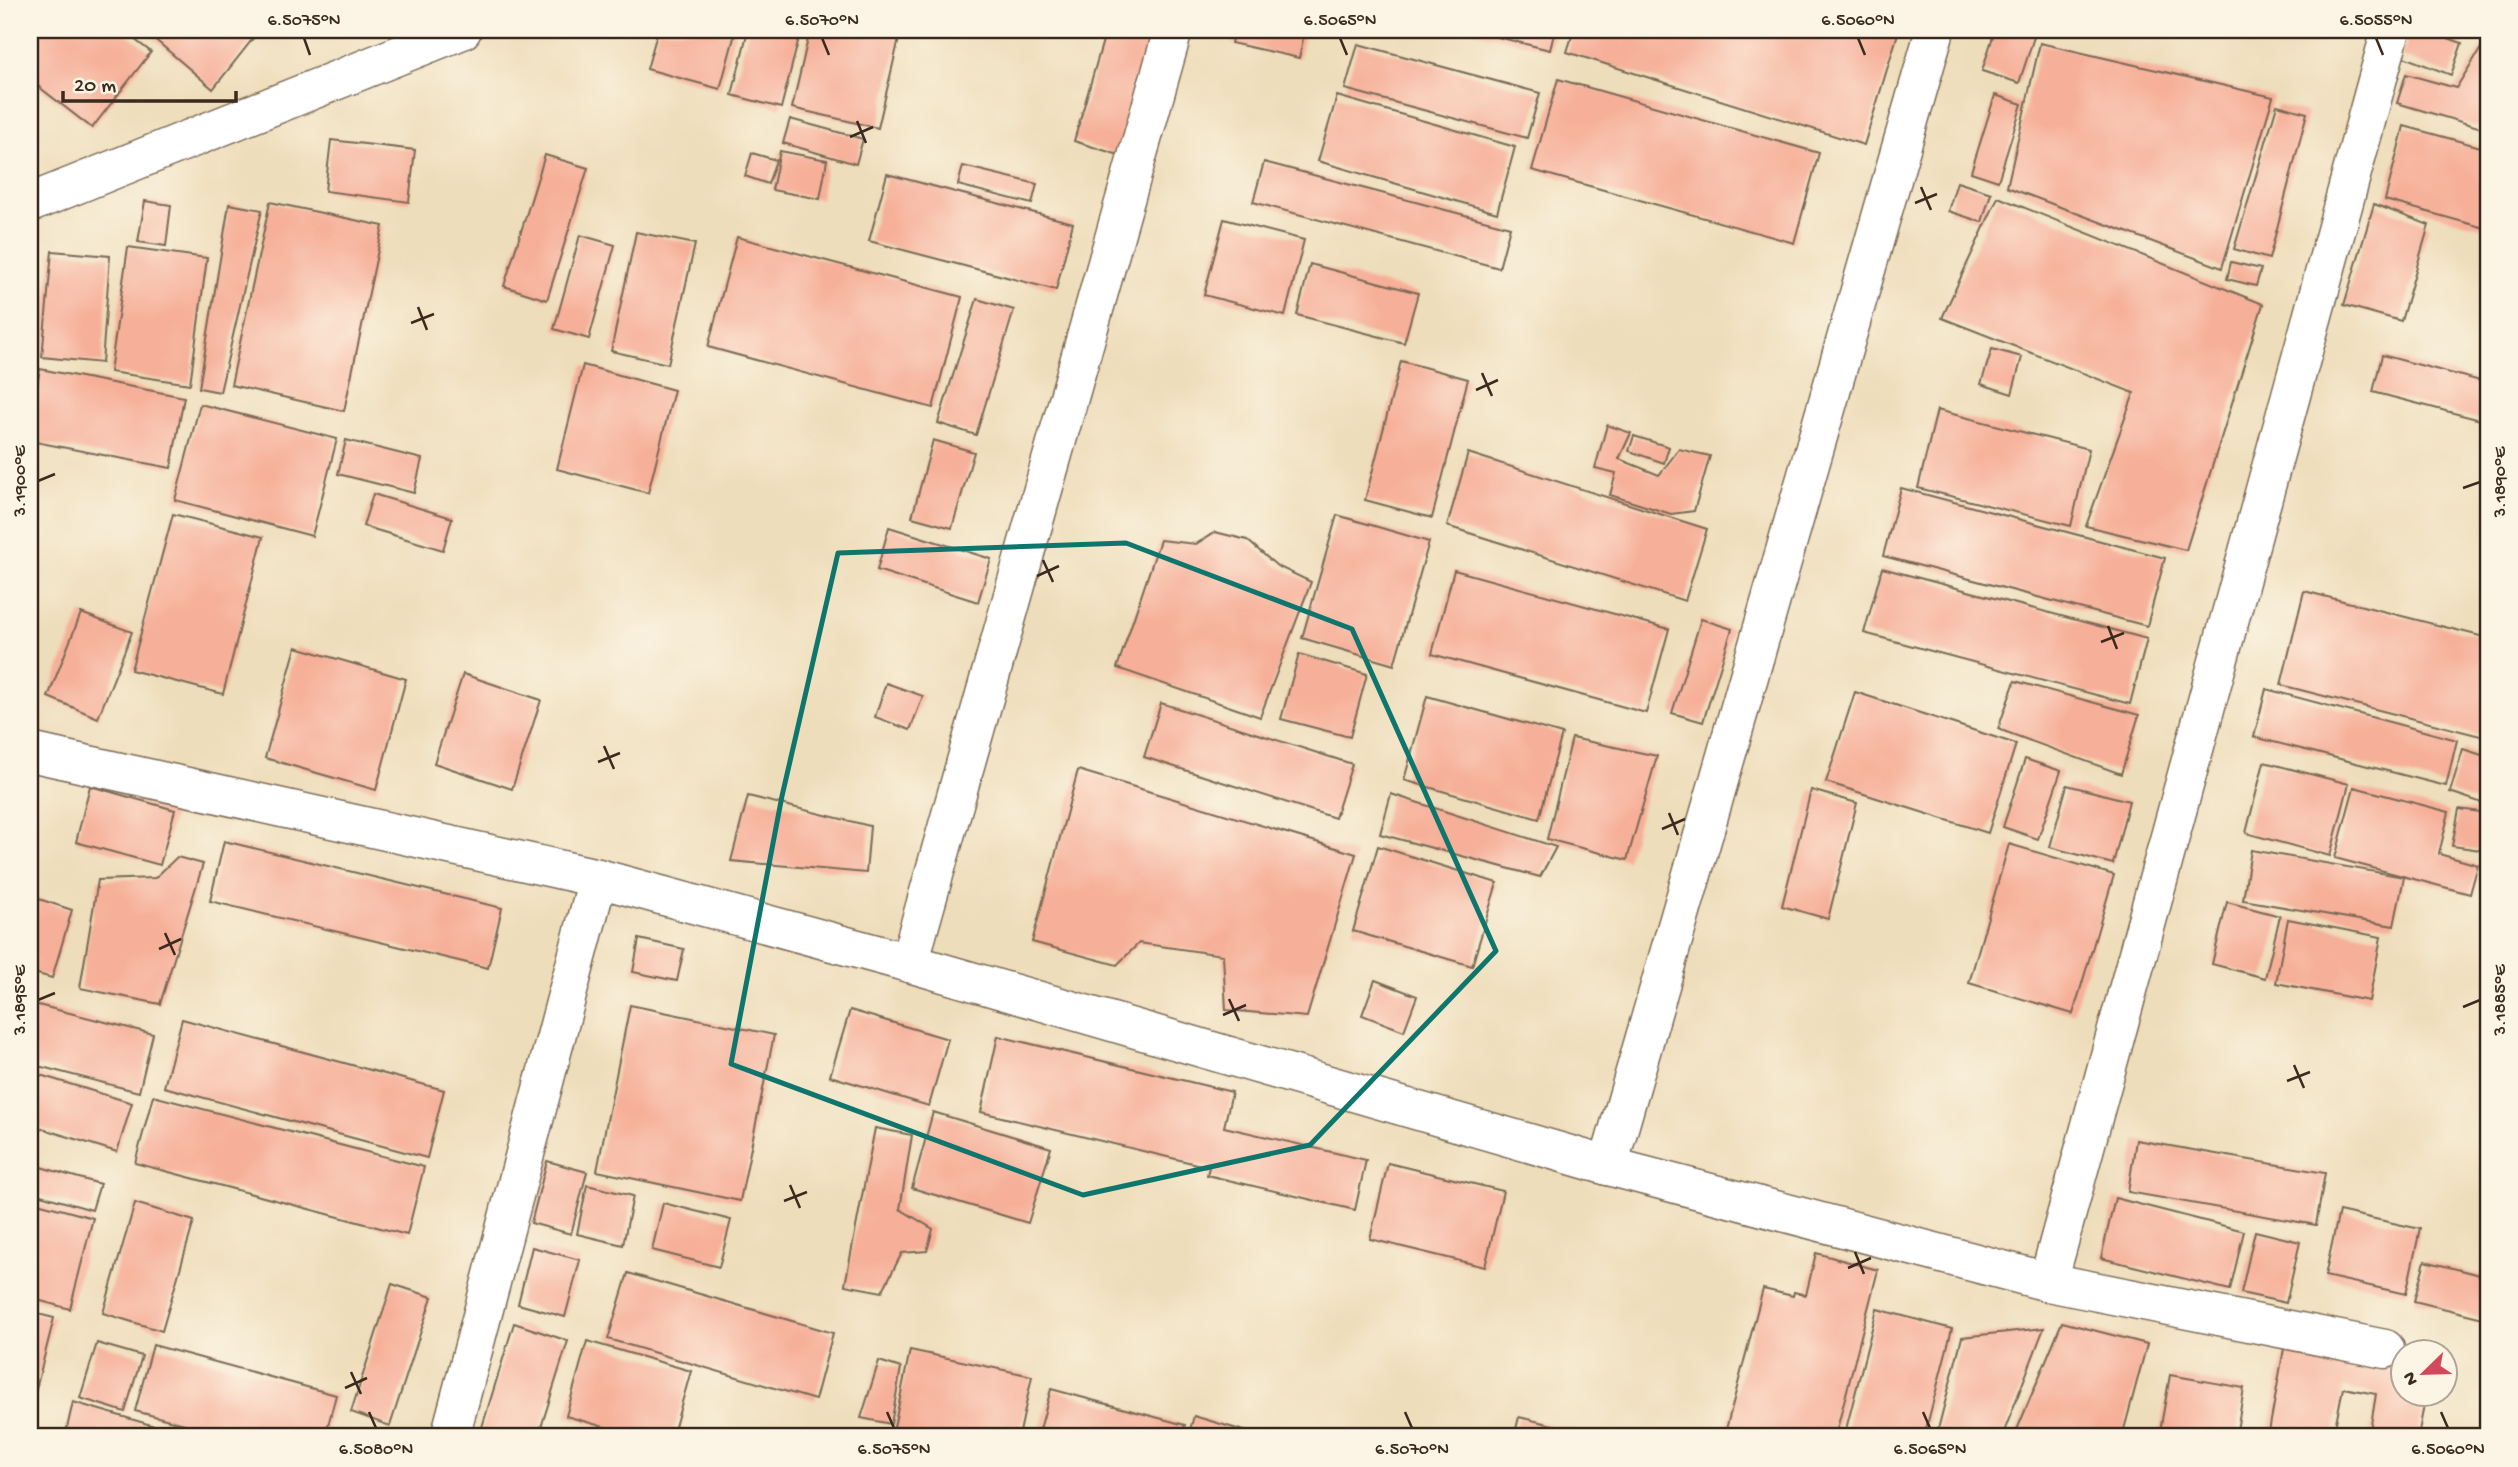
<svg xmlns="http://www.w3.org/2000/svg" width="2518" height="1467" viewBox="0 0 2518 1467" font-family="'Gochi Hand',sans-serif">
  <rect width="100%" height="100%" fill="#fcf5e5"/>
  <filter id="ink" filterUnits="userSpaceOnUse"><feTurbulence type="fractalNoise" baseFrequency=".0143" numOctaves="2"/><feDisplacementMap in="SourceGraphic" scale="14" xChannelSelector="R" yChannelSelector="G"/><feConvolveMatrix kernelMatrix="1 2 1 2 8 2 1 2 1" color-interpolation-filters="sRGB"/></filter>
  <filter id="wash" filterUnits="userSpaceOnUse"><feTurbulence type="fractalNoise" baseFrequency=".00686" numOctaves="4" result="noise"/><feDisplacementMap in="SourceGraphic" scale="28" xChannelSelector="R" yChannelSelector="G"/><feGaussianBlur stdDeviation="1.57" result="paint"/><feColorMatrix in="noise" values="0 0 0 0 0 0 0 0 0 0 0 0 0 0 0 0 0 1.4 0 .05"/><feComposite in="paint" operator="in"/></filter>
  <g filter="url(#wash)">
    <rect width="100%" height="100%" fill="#eeddba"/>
    <g id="blocks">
      <g fill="#f6af98">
        <path d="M30 30H122L151 52 92 128 30 80Z"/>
        <path d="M144 30H256L258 32 213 89Z"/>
        <path d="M658 30H736L720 89 647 69Z"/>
        <path d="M748 30H801L781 108 732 95Z"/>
        <path d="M810 30H901L878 128 792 108Z"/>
        <path d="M1106 30H1159L1122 156 1074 141Z"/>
        <path d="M1234 30H1305L1299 58 1231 43Z"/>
        <path d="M1469 30H1555L1550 50Z"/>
        <path d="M1574 30H1899L1864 145 1567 52Z"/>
        <path d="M1995 30H2023L2035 34 2019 83 1982 71Z"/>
        <path d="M2411 30H2426L2462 43 2451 75 2401 56Z"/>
        <path d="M2488 37V130L2397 103 2406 74 2456 88Z"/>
        <path d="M2040 43 2273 97 2222 268 2007 187Z"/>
        <path d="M1358 44 1540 93 1527 138 1345 89Z"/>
        <path d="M1558 79 1819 153 1794 243 1532 170Z"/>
        <path d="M1995 95 2022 104 1998 181 1971 172Z"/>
        <path d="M1337 96 1515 147 1497 213 1318 161Z"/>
        <path d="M2277 105 2307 113 2269 259 2234 249Z"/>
        <path d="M790 119 863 139 856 164 783 143Z"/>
        <path d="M2404 126 2488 149V229L2385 200Z"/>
        <path d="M331 140 415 150 409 202 325 191Z"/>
        <path d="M780 151 827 160 820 199 772 190Z"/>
        <path d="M752 153 776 160 768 184 745 176Z"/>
        <path d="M545 155 588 168 547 300 504 286Z"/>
        <path d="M1264 162 1510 227 1499 268 1253 202Z"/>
        <path d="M963 166 1037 184 1032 204 958 185Z"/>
        <path d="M887 174 1073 223 1056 290 869 241Z"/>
        <path d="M1957 182 1991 193 1982 222 1948 211Z"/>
        <path d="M1998 197 2263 304 2186 550 2086 526 2134 393 1942 318Z"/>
        <path d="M145 201 171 205 166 246 138 242Z"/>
        <path d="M270 202 383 226 344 411 231 385Z"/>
        <path d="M229 204 262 210 220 392 199 388Z"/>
        <path d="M2374 204 2429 225 2401 321 2344 305Z"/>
        <path d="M1224 219 1304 240 1285 316 1204 295Z"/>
        <path d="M636 232 695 244 668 364 611 351Z"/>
        <path d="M580 235 615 245 589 339 554 329Z"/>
        <path d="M737 237 962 297 933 408 708 347Z"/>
        <path d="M128 247 207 258 190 384 110 372Z"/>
        <path d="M52 251 110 256 102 363 42 357Z"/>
        <path d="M2231 262 2261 269 2256 286 2227 279Z"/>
        <path d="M1310 264 1418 293 1404 343 1297 315Z"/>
        <path d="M977 299 1014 310 976 435 938 423Z"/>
        <path d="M1992 349 2022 357 2012 394 1981 384Z"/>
        <path d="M2382 355 2488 383V422L2373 392Z"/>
        <path d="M1401 361 1468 379 1432 518 1365 500Z"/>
        <path d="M583 365 674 390 648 493 557 469Z"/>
        <path d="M40 369 184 397 171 468 30 441V422Z"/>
        <path d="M200 404 337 439 312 536 175 500Z"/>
        <path d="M1937 410 2089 449 2071 526 1918 488Z"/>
        <path d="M1607 425 1631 433 1619 459 1659 475 1679 449 1710 456 1694 511 1671 514 1610 495 1616 473 1595 468Z"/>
        <path d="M1634 436 1669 447 1664 463 1629 451Z"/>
        <path d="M346 440 422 459 414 493 338 474Z"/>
        <path d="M933 440 974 452 952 528 912 517Z"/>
        <path d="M1468 453 1707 529 1685 601 1447 526Z"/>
        <path d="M1901 488 2165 558 2147 626 1883 556Z"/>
        <path d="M373 494 452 518 443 550 363 526Z"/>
        <path d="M173 514 263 537 223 694 131 670Z"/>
        <path d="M1337 515 1429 542 1394 665 1302 638Z"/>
        <path d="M889 527 991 559 978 602 877 570Z"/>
        <path d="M1215 532 1247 540 1277 566 1311 582 1260 717 1117 668 1160 540 1196 544Z"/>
        <path d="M1882 568 2147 639 2130 704 1864 633Z"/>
        <path d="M1454 570 1669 629 1646 713 1432 654Z"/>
        <path d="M2304 591 2488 638V738L2281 685Z"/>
        <path d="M81 613 132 632 98 718 48 697Z"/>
        <path d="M1701 619 1732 629 1703 722 1672 713Z"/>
        <path d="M296 647 406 679 376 790 265 758Z"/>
        <path d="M1299 654 1367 674 1350 737 1281 719Z"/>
        <path d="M463 674 541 700 512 789 434 763Z"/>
        <path d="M2015 681 2139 715 2121 774 1998 729Z"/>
        <path d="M886 683 923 696 910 730 875 717Z"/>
        <path d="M2266 689 2457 740 2446 786 2254 737Z"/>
        <path d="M1855 692 2016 744 1988 833 1826 782Z"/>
        <path d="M1427 696 1562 734 1539 819 1404 780Z"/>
        <path d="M1161 703 1352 764 1335 818 1144 757Z"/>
        <path d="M1572 738 1657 756 1627 860 1547 839Z"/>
        <path d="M2463 749 2488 757 2485 804 2450 792Z"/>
        <path d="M2025 759 2061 771 2038 839 2003 827Z"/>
        <path d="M2264 762 2349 784 2330 856 2246 833Z"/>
        <path d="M1078 770 1356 854 1307 1017 1226 1010 1223 955 1139 943 1117 965 1032 942Z"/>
        <path d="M2067 785 2129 801 2113 864 2050 847Z"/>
        <path d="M90 786 175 810 160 865 76 842Z"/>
        <path d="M2354 787 2449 812 2439 854 2478 865 2470 894 2335 858Z"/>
        <path d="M1811 790 1857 803 1828 919 1782 906Z"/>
        <path d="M1391 794 1556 847 1540 877 1380 834Z"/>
        <path d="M748 796 870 826 866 873 731 861Z"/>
        <path d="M2459 809 2488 813V851L2452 846Z"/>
        <path d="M224 841 502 908 488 968 210 901Z"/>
        <path d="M2009 844 2114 875 2073 1014 1969 983Z"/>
        <path d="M1378 846 1497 883 1472 966 1353 931Z"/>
        <path d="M2251 850 2404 877 2394 926 2243 900Z"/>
        <path d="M177 857 203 864 160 1004 80 988 98 880 155 878Z"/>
        <path d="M30 896 72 910 52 978 30 972Z"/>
        <path d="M2227 902 2280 916 2265 978 2212 964Z"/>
        <path d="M2288 919 2381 937 2369 1001 2276 983Z"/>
        <path d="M639 939 684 949 677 981 633 972Z"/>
        <path d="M1375 980 1417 996 1404 1031 1362 1015Z"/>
        <path d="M34 1004 153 1034 139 1092 30 1064V1020Z"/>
        <path d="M630 1005 774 1035 740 1201 597 1171Z"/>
        <path d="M850 1010 948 1039 929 1106 830 1076Z"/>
        <path d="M182 1019 444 1090 427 1158 164 1087Z"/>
        <path d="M998 1036 1232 1092 1224 1127 1366 1160 1355 1210 1207 1175 1209 1167 981 1112Z"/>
        <path d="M30 1072 132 1103 117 1152 30 1125Z"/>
        <path d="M153 1096 424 1167 407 1235 135 1163Z"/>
        <path d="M933 1112 1051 1148 1028 1223 912 1188Z"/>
        <path d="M875 1128 912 1135 900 1209 933 1229 927 1251 902 1253 882 1292 845 1285Z"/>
        <path d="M2136 1140 2325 1173 2316 1225 2128 1192Z"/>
        <path d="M547 1161 587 1172 571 1234 531 1223Z"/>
        <path d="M1388 1163 1503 1191 1485 1267 1370 1239Z"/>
        <path d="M30 1164 100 1184 92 1210 30 1192Z"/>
        <path d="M587 1185 633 1196 623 1245 577 1234Z"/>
        <path d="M2115 1198 2244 1231 2230 1290 2101 1258Z"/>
        <path d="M30 1201 93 1218 70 1309 30 1298Z"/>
        <path d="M135 1203 194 1221 162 1331 103 1313Z"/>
        <path d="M663 1203 731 1220 719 1267 652 1250Z"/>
        <path d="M2339 1211 2420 1229 2406 1294 2325 1276Z"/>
        <path d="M2255 1231 2300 1242 2286 1303 2241 1293Z"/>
        <path d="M532 1247 580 1260 565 1317 518 1304Z"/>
        <path d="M1816 1253 1878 1270 1835 1437H1724L1763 1289 1793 1296 1794 1292 1806 1295Z"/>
        <path d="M2425 1261 2488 1277 2487 1319 2414 1301Z"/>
        <path d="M628 1273 833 1333 815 1400 608 1339Z"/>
        <path d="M392 1284 432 1297 390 1426 351 1412Z"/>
        <path d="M1877 1309 1952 1329 1924 1437H1844Z"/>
        <path d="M30 1312 54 1318 31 1409H30Z"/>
        <path d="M2062 1322 2147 1344 2122 1437H2014Z"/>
        <path d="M514 1323 568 1341 538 1437H479Z"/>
        <path d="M2044 1328 2002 1437H1936L1962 1337Z"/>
        <path d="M587 1341 691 1371 672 1437H639L566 1416Z"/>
        <path d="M97 1343 142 1356 125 1412 80 1398Z"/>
        <path d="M2285 1343 2402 1364V1394H2426L2418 1437H2369L2376 1394 2343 1388 2333 1437H2268Z"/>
        <path d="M153 1345 336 1395 325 1437H234L135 1411Z"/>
        <path d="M910 1350 1032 1376 1019 1437H892Z"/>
        <path d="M879 1361 901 1368 891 1424 861 1418Z"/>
        <path d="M2170 1375 2244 1388 2236 1437H2159Z"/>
        <path d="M1051 1389 1185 1425 1182 1437H1038Z"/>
        <path d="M73 1402 168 1430 166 1437H76L67 1428Z"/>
        <path d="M1194 1416 1254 1434V1437H1188Z"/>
        <path d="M1519 1417 1598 1436V1437H1514Z"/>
        <path d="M338 1429 364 1437H336Z"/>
        <path d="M178 1432 196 1436V1437H176Z"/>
      </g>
    </g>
  </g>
  <g filter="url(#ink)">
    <use href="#blocks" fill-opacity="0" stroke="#7a6955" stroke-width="2"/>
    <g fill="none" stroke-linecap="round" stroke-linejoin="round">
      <defs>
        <g id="minor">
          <path d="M30 203 462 30"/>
          <path d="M30 752 598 878 909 963 1608 1166 2048 1282 2385 1349"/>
          <path d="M909 963 1173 30"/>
          <path d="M1608 1166 1935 30"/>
          <path d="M2048 1282 2391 30"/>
          <path d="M450 1437 598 878"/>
        </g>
      </defs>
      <use href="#minor" stroke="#7a6955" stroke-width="41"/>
      <use href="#minor" stroke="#fff" stroke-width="38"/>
    </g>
  </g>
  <path fill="none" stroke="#0f766e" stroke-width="5" stroke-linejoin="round" d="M1126 543 1352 629 1496 951 1310 1145 1083 1195 731 1064 782 796 838 553Z"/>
  <path fill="none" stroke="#3b2a1e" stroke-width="2.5" d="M304 38 310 55M822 38 829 55M1340 38 1347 55M1858 38 1865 55M2376 38 2383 55M857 121 866 143M850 137 873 127M1921 187 1931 210M1915 203 1937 194M418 307 427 330M411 323 434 314M1482 373 1492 396M1476 390 1498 380M38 481 55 474M2463 488 2480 482M1043 560 1053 582M1037 576 1059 566M2108 626 2117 649M2101 642 2124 633M604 746 614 769M598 762 620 753M1669 813 1678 835M1662 829 1685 819M165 933 175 955M159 949 181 939M1229 999 1239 1021M38 1000 55 993M2463 1007 2480 1000M1223 1015 1246 1005M2294 1065 2304 1088M2287 1081 2310 1072M790 1185 800 1208M784 1201 807 1192M1855 1252 1864 1274M1848 1268 1871 1258M351 1372 361 1394M345 1388 367 1378M369 1412 376 1428M887 1412 894 1428M1405 1412 1412 1428M1923 1412 1930 1428M2441 1412 2448 1428"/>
  <rect width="2518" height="1467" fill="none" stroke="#fcf5e5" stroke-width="77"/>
  <g transform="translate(2424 1373) rotate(247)"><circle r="33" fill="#fcf5e5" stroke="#afa495" stroke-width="2"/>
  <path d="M0-5L12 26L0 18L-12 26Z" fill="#d1495b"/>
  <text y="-10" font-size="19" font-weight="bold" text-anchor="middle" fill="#3b2a1e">N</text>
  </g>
  <path d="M63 91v10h173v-10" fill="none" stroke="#3b2a1e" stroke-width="3.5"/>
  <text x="74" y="91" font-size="21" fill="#3b2a1e" stroke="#fcf5e5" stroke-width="5" paint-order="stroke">20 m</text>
  <rect x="38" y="38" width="2442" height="1390" fill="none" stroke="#3b2a1e" stroke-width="2.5"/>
  <g font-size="18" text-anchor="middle" fill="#3b2a1e">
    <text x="304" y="25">6.5075°N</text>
    <text x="822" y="25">6.5070°N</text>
    <text x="1340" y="25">6.5065°N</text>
    <text x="1858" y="25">6.5060°N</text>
    <text x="2376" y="25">6.5055°N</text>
    <text transform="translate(19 481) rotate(-90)" y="6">3.1900°E</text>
    <text transform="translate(2499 482) rotate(-90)" y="6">3.1890°E</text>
    <text transform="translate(19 1000) rotate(-90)" y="6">3.1895°E</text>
    <text transform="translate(2499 1000) rotate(-90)" y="6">3.1885°E</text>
    <text x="376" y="1454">6.5080°N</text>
    <text x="894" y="1454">6.5075°N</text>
    <text x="1412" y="1454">6.5070°N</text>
    <text x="1930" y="1454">6.5065°N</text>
    <text x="2448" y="1454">6.5060°N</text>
  </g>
</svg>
